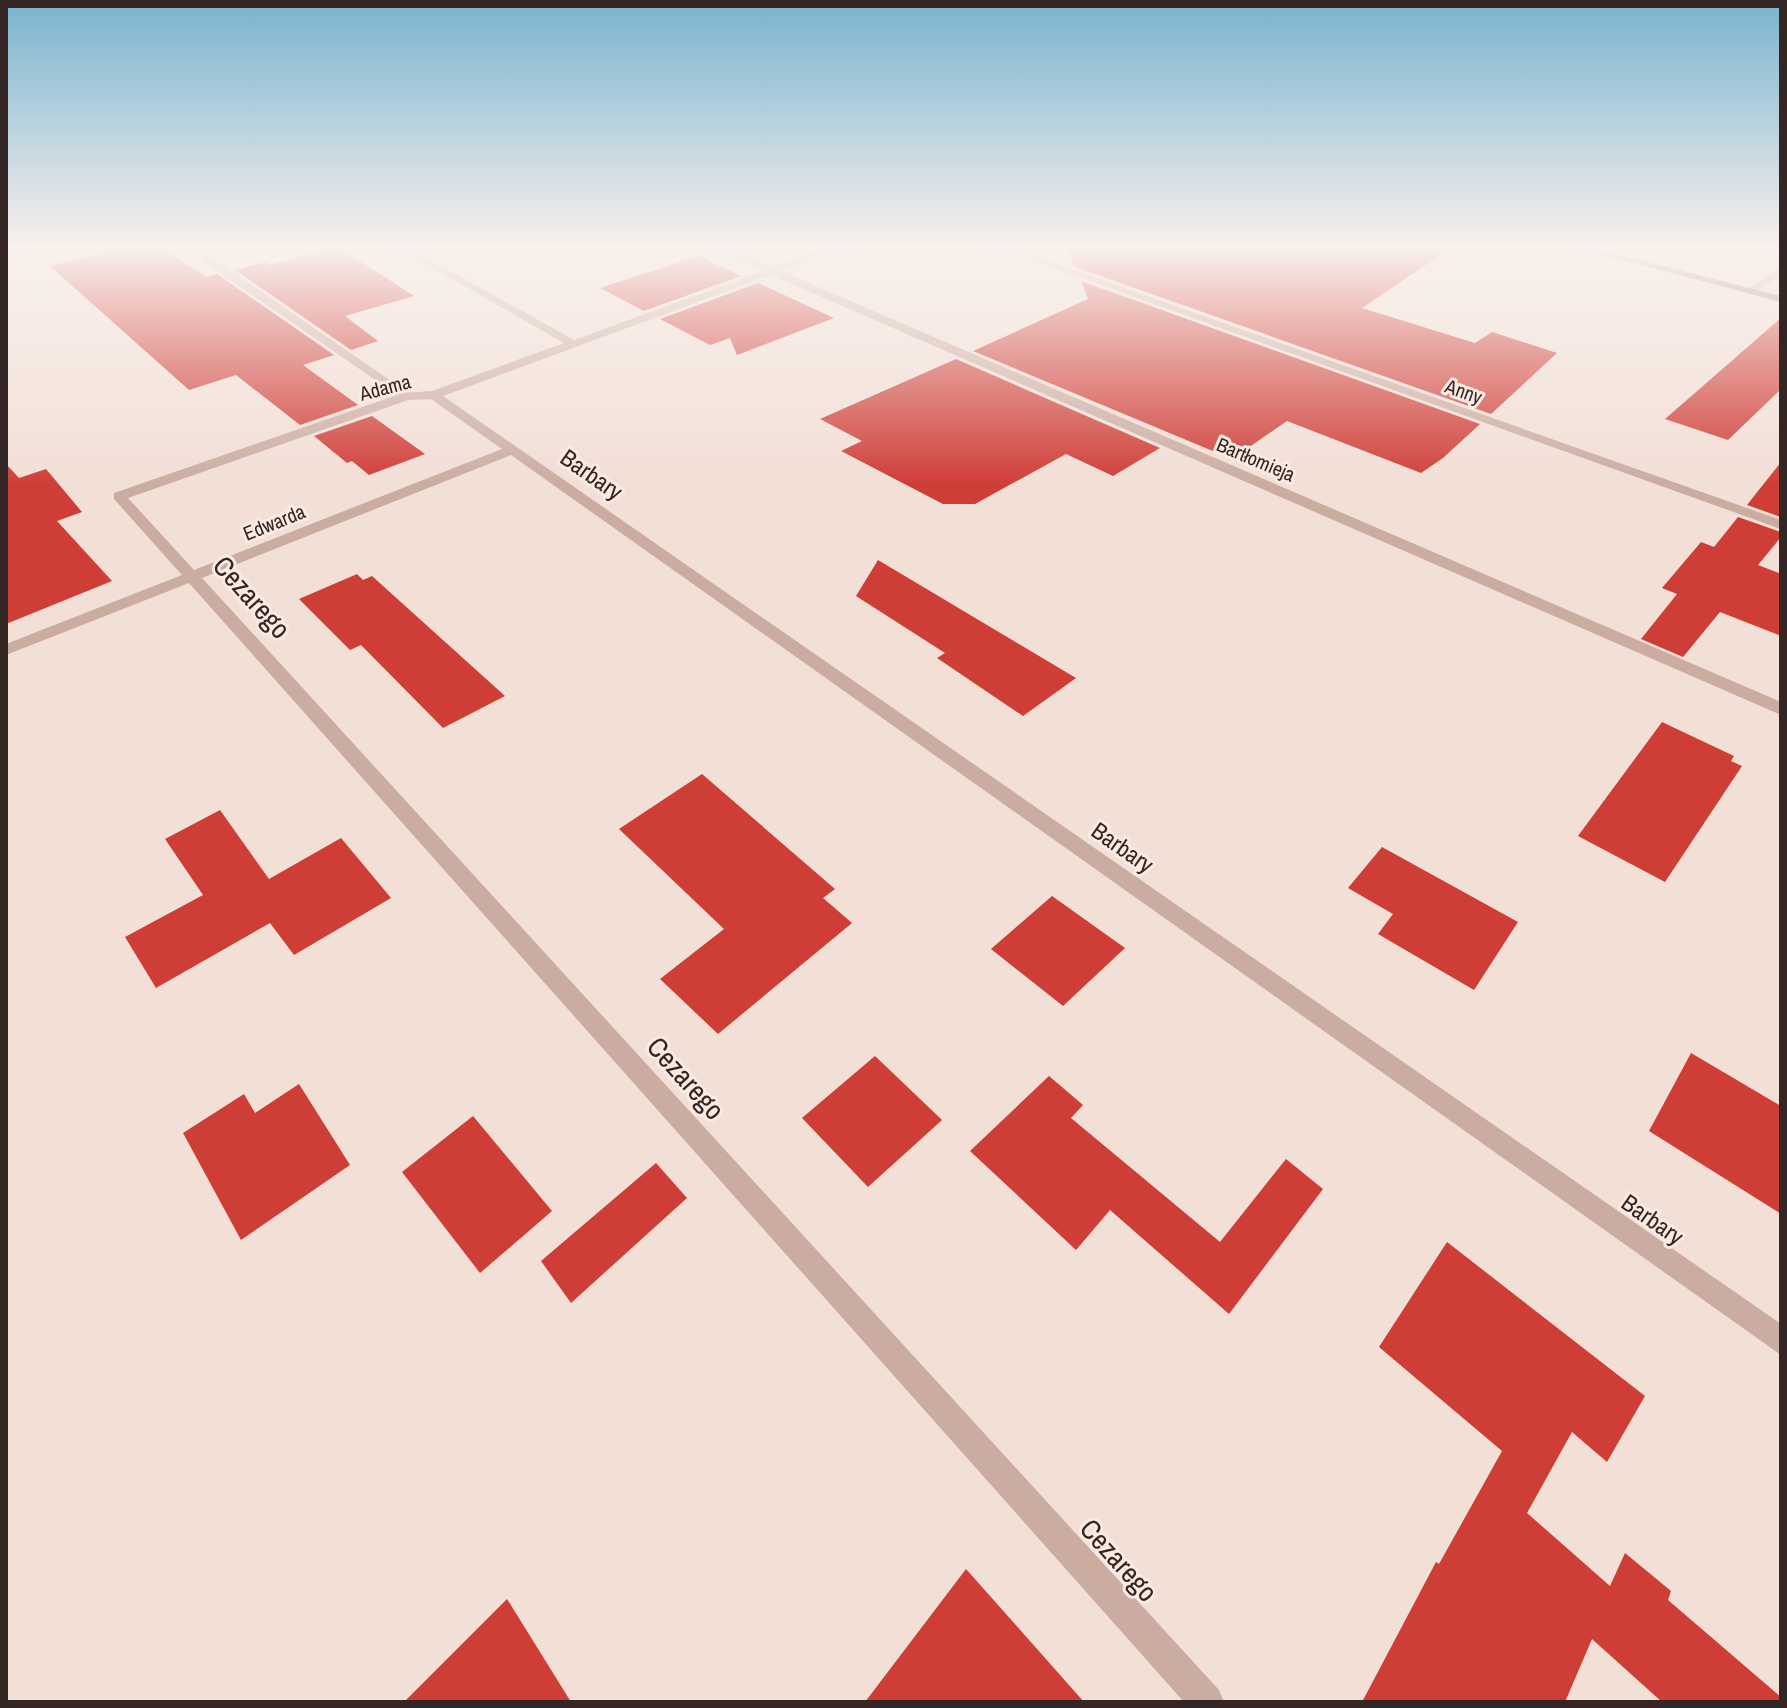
<svg xmlns="http://www.w3.org/2000/svg" width="1787" height="1708" viewBox="0 0 1787 1708" font-family="'Archivo Narrow',sans-serif">
  <rect width="100%" height="100%" fill="#f2dfd6"/>
  <g fill="#cf3d37">
    <path d="M130 246H159L206 277 217 274 334 355 303 365 358 405 300 425 236 375 189 390 50 266Z"/>
    <path d="M1066 246H1454L1362 308 1475 343 1492 332 1557 353 1491 414 1075 267Z"/>
    <path d="M338 247 414 296 345 316 378 341 351 350 235 270 265 262 269 265Z"/>
    <path d="M698 256 741 276 644 311 600 288Z"/>
    <path d="M1081 281 1480 424 1443 458 1421 473 1287 421 1232 459 973 351 1088 299Z"/>
    <path d="M758 283 834 318 737 355 730 338 710 345 660 319Z"/>
    <path d="M1781 318V389L1728 440 1665 419Z"/>
    <path d="M956 359 1160 448 1113 476 1066 454 975 504H943L841 451 862 441 820 419Z"/>
    <path d="M372 416 425 454 369 475 352 461 347 463 314 436Z"/>
    <path d="M1781 462V517L1747 505Z"/>
    <path d="M6 464 19 478 46 469 82 512 57 521 112 581 6 624Z"/>
    <path d="M1738 517 1781 532V537L1758 565 1781 574V636L1720 612 1683 657 1641 639 1677 594 1662 588 1701 542 1714 547Z"/>
    <path d="M878 560 1076 678 1023 716 937 658 945 653 856 596Z"/>
    <path d="M357 574 363 580 372 576 505 696 443 728 361 645 350 650 299 599Z"/>
    <path d="M1662 722 1734 756 1731 761 1742 766 1665 882 1578 836Z"/>
    <path d="M702 774 835 889 823 898 852 923 718 1034 660 979 724 929 619 829Z"/>
    <path d="M220 810 269 879 341 838 391 898 294 955 270 923 156 988 125 937 203 895 165 839Z"/>
    <path d="M1382 847 1518 922 1474 990 1378 934 1393 914 1348 888Z"/>
    <path d="M1052 896 1125 948 1063 1006 991 949Z"/>
    <path d="M1691 1053 1781 1106V1214L1649 1131Z"/>
    <path d="M875 1056 942 1120 868 1187 802 1118Z"/>
    <path d="M1049 1076 1083 1105 1071 1118 1220 1242 1286 1159 1323 1189 1229 1314 1110 1210 1076 1250 970 1151Z"/>
    <path d="M299 1084 350 1165 241 1240 183 1133 244 1094 255 1113Z"/>
    <path d="M473 1116 552 1211 480 1273 402 1172Z"/>
    <path d="M656 1163 687 1198 571 1303 541 1261Z"/>
    <path d="M1447 1242 1645 1396 1607 1462 1572 1432 1527 1513 1610 1586 1625 1553 1671 1591 1668 1600 1781 1697V1702H1662L1592 1639 1565 1702H1362L1436 1562 1439 1564 1502 1451 1379 1347Z"/>
    <path d="M966 1569 1084 1702H865Z"/>
    <path d="M507 1599 571 1702H404Z"/>
  </g>
  <g fill="none" stroke-linecap="round" stroke-linejoin="round">
    <g fill="#cbaca1" fill-rule="evenodd">
      <path d="M1611 246H1623L1607 256H1601V252Z"/>
      <path d="M207 256 211 257 413 396 403 399 203 261V257Z"/>
    </g>
    <g fill="#cbaca1" fill-rule="evenodd">
      <path d="M394 246H406L574 340 763 271 709 246H722L772 267 831 246H845L781 271 1781 702V715L771 275 443 396 1781 1324V1355L511 455 202 578 1219 1690 1224 1702H1184L189 583 6 655V644L182 575 114 499V493L403 393 432 391 564 343ZM431 399 502 449 194 570 128 498 408 400Z"/>
      <path d="M992 246H1006L1781 520V529Z"/>
      <path d="M1781 267V275L1753 293 1744 291Z"/>
    </g>
    <path fill="#9e7a73" fill-rule="evenodd" d="M1569 246H1585L1781 296V302Z"/>
  </g>
  <linearGradient id="sky" x2="0" y2="1"><stop stop-color="#79b3ce"/><stop offset="0.51" stop-color="#f9f1ed"/><stop offset="1" stop-color="#f9f1ed" stop-opacity="0"/></linearGradient>
  <rect width="1787" height="485" fill="url(#sky)"/>
  <g text-anchor="middle" dominant-baseline="central" stroke-width="6" stroke-linejoin="round" paint-order="stroke">
    <g font-size="20" fill="#342624" stroke="#faeae2">
      <text transform="translate(385 387) rotate(-15)">Adama</text>
      <text transform="translate(1464 391) rotate(20)">Anny</text>
      <text transform="translate(1256 459) rotate(23)">Bartłomieja</text>
      <text transform="translate(274 522) rotate(-22)">Edwarda</text>
    </g>
    <g font-size="24" fill="#342624" stroke="#faeae2">
      <text transform="translate(592 474) rotate(35)">Barbary</text>
      <text transform="translate(1123 847) rotate(35)">Barbary</text>
      <text transform="translate(1653 1219) rotate(35)">Barbary</text>
    </g>
    <g font-size="28" fill="#342624" stroke="#faeae2">
      <text transform="translate(252 597) rotate(48)">Cezarego</text>
      <text transform="translate(686 1078) rotate(48)">Cezarego</text>
      <text transform="translate(1119 1560) rotate(48)">Cezarego</text>
    </g>
  </g>
  <rect width="1787" height="1708" fill="none" stroke="#342624" stroke-width="16"/>
</svg>
